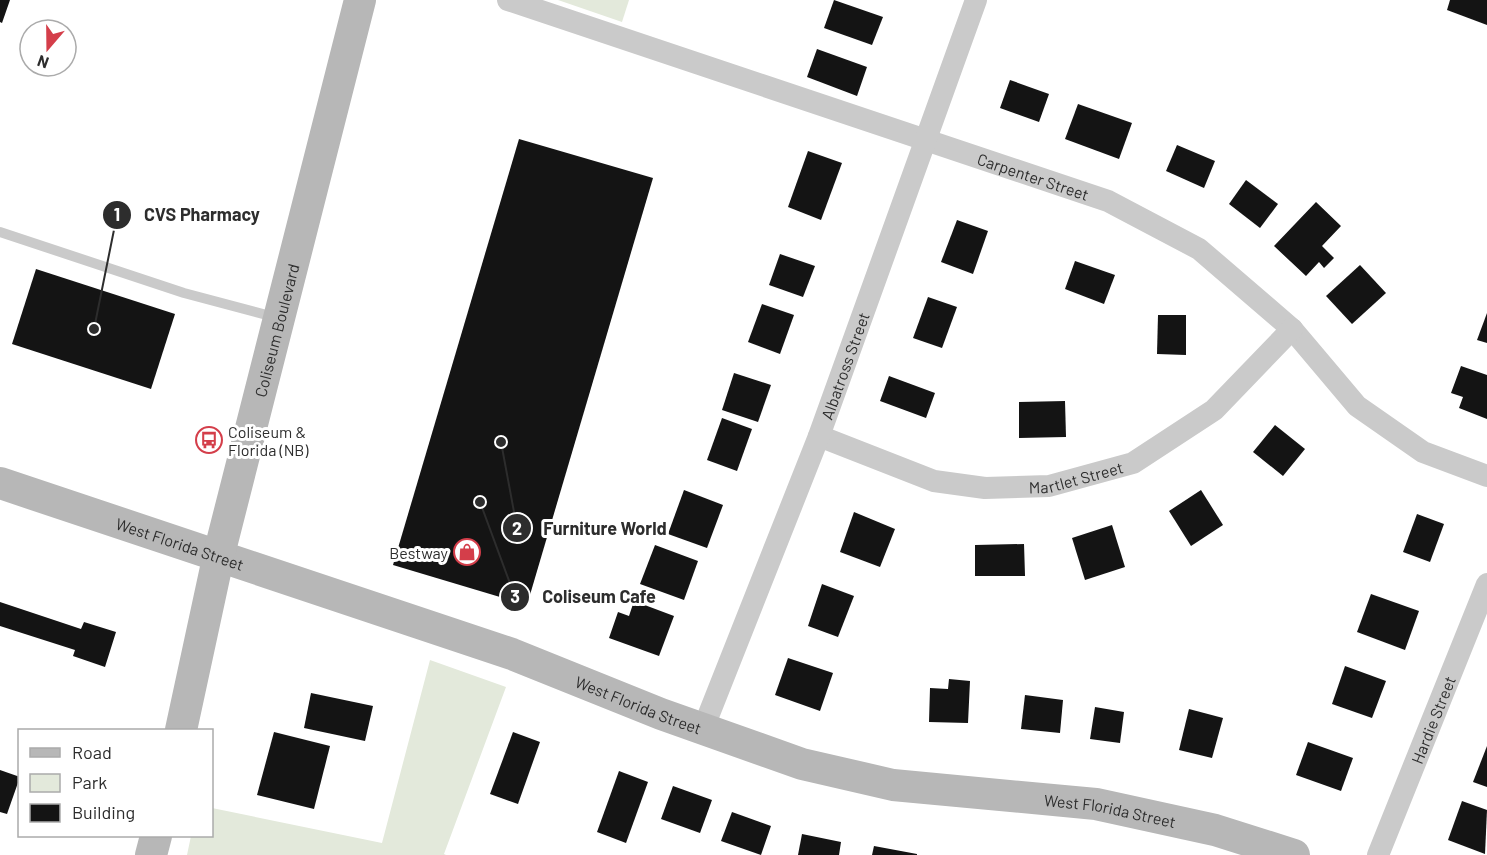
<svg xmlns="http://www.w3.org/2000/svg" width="1487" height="855" viewBox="0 0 1487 855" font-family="Barlow,sans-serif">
  <rect width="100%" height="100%" fill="#fff"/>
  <g fill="#e3e9db">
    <path d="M558 0H629L622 22Z"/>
    <path d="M430 660 506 687 444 854 446 855H187L191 836H212V808L382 843Z"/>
  </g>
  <g fill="#141414">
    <path d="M0 0H10L2 23 0 22Z"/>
    <path d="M834 0 883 17 872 45 824 28Z"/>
    <path d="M1450 0H1487V25L1447 10Z"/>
    <path d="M817 49 867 67 857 96 807 77Z"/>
    <path d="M1010 80 1049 94 1039 122 1000 108Z"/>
    <path d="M1078 104 1132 123 1119 159 1065 139Z"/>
    <path d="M519 139 653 178 527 605 393 565Z"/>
    <path d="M1177 145 1215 161 1204 188 1166 171Z"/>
    <path d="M808 151 842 163 821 220 788 207Z"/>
    <path d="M1246 180 1278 204 1260 228 1229 204Z"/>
    <path d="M1316 202 1341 226 1322 246 1334 258 1324 268 1319 262 1306 276 1274 246Z"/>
    <path d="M957 220 988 231 973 274 941 262Z"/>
    <path d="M780 254 815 266 803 297 769 285Z"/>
    <path d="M1075 261 1115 275 1104 304 1065 289Z"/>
    <path d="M1360 265 1386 293 1352 324 1326 296Z"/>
    <path d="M36 269 175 314 151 389 12 344Z"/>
    <path d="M928 297 957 307 942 348 913 338Z"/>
    <path d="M762 304 794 315 780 354 748 342Z"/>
    <path d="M1487 313V343L1477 340Z"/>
    <path d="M1158 315H1186V355L1157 354Z"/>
    <path d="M1461 366 1487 375V419L1459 408 1463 397 1451 393Z"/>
    <path d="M734 373 771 385 758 422 722 410Z"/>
    <path d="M889 376 935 393 926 418 880 401Z"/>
    <path d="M1065 401 1066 437 1019 438V402Z"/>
    <path d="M722 418 752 429 737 471 707 460Z"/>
    <path d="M1275 425 1305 449 1283 476 1253 452Z"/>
    <path d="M684 490 723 505 707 548 668 534Z"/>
    <path d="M1201 490 1223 525 1191 546 1169 511Z"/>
    <path d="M854 512 895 529 880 567 840 552Z"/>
    <path d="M1417 514 1444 524 1430 562 1403 552Z"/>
    <path d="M1112 525 1125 567 1085 580 1072 538Z"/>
    <path d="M1024 544 1025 576H975V545Z"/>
    <path d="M655 545 698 561 684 600 640 584Z"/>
    <path d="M822 584 854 596 838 637 808 626Z"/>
    <path d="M1371 594 1419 611 1405 650 1357 632Z"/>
    <path d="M634 601 674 616 659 656 609 638 618 612 629 616Z"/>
    <path d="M0 602 81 629 84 622 116 632 105 667 73 656 75 650 0 626Z"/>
    <path d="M788 658 833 673 820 711 775 695Z"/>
    <path d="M1345 666 1386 681 1372 718 1332 704Z"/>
    <path d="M949 679 970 681 968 723 929 722 930 688 948 689Z"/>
    <path d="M311 693 373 706 365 741 304 728Z"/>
    <path d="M1025 695 1063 700 1060 733 1021 729Z"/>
    <path d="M1095 707 1124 712 1120 743 1090 739Z"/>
    <path d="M1189 709 1223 718 1212 758 1179 750Z"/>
    <path d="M274 732 330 746 314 809 257 795Z"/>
    <path d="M513 732 540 742 518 804 490 794Z"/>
    <path d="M1308 742 1353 758 1341 791 1296 775Z"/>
    <path d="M1487 746V787L1473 782Z"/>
    <path d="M0 770 20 777 7 814 0 812Z"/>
    <path d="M619 771 648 782 626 843 597 832Z"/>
    <path d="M673 786 712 800 700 833 661 819Z"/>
    <path d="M1462 801 1487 810 1485 854 1448 840Z"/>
    <path d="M732 812 771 826 761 855 721 841Z"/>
    <path d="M802 834 841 842 839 855H798Z"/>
    <path d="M874 846 917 854V855H872Z"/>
  </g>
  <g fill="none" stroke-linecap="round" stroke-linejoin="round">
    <path stroke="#cacaca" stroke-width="10" d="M0 232 184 293 278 318"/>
    <g stroke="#cacaca" stroke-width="22">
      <path id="s1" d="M508 0 1108 201 1199 249 1292 329 1357 406 1423 452 1487 476"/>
      <path id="s2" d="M819 436 934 481 985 488 1049 486 1133 463 1214 410 1292 329"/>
      <path id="s3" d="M703 729 819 436 976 0"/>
      <path id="s4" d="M1378 855 1487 584"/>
    </g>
    <g stroke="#b7b7b7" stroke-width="32">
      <path id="s5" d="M0 483 512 654 661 714 802 764 893 785 1096 804 1215 830 1294 855"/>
      <path id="s6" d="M181 730 219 554 360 0"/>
      <path d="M151 855 156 836"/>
    </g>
  </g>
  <defs>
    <symbol id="bus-ring" viewBox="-11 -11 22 22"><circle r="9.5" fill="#fff" stroke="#d43e4a" stroke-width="1.5"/><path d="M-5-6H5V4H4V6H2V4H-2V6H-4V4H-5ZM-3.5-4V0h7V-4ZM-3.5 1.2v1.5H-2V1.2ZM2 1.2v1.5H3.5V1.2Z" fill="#d43e4a"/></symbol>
    <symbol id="shop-ring" viewBox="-11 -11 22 22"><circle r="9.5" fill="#fff" stroke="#d43e4a" stroke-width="1.5"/><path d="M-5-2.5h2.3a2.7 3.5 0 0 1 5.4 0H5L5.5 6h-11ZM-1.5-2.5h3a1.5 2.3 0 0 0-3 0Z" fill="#d43e4a"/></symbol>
  </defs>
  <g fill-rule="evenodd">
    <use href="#bus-ring" x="194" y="425" width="30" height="30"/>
    <use href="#shop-ring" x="452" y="537" width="30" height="30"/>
  </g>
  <g text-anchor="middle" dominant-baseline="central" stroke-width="6" stroke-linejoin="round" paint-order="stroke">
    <g font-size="16" fill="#2d2d2d" stroke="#fff">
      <text stroke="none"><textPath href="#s1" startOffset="554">Carpenter Street</textPath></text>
      <text stroke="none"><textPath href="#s6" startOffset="411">Coliseum Boulevard</textPath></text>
      <text stroke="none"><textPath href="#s3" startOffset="390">Albatross Street</textPath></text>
      <text stroke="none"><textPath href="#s2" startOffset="267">Martlet Street</textPath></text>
      <text stroke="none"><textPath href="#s5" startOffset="190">West Florida Street</textPath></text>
      <text stroke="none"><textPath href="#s5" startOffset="676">West Florida Street</textPath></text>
      <text stroke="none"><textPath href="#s4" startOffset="146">Hardie Street</textPath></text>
      <text stroke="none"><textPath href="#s5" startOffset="1162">West Florida Street</textPath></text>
    </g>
    <g font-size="16" fill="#2d2d2d" stroke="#fff" text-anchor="start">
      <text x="228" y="431">Coliseum &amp;<tspan x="228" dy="18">Florida (NB)</tspan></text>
      <text x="448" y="552" text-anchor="end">Bestway</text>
    </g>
  </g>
  <path fill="none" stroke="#2d2d2d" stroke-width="2" d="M94 329L117 215M501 442L517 528M480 502L515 597"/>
  <g fill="#2d2d2d" stroke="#fff" stroke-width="2">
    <circle cx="94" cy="329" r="6"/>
    <circle cx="501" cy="442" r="6"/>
    <circle cx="480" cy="502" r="6"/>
    <circle cx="117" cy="215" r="15"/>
    <circle cx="517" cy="528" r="15"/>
    <circle cx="515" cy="597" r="15"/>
  </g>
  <g font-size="18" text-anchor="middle" font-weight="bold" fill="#fff">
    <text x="117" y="221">1</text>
    <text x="517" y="535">2</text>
    <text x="515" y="603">3</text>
  </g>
  <g font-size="18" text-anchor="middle" font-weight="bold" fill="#2d2d2d" stroke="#fff" stroke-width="6" stroke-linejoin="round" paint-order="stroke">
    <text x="202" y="221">CVS Pharmacy</text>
    <text x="605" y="535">Furniture World</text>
    <text x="599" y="603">Coliseum Cafe</text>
  </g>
  <rect x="18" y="729" width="195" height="108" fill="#ffffff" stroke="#ababab" stroke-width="1.5"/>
  <rect x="30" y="748" width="30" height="9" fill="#b7b7b7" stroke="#ababab" stroke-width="1.5"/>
  <text x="72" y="759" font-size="18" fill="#2d2d2d">Road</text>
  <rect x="30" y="774" width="30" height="18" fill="#e3e9db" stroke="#ababab" stroke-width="1.5"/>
  <text x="72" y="789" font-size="18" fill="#2d2d2d">Park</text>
  <rect x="30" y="804" width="30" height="18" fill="#141414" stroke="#ababab" stroke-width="1.5"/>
  <text x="72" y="819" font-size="18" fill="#2d2d2d">Building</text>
  <g transform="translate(48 48) rotate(200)"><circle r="28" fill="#ffffff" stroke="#ababab" stroke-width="1.5"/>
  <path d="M0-4.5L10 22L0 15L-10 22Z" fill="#d43e4a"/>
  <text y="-9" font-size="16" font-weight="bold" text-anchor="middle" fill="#2d2d2d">N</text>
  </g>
</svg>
